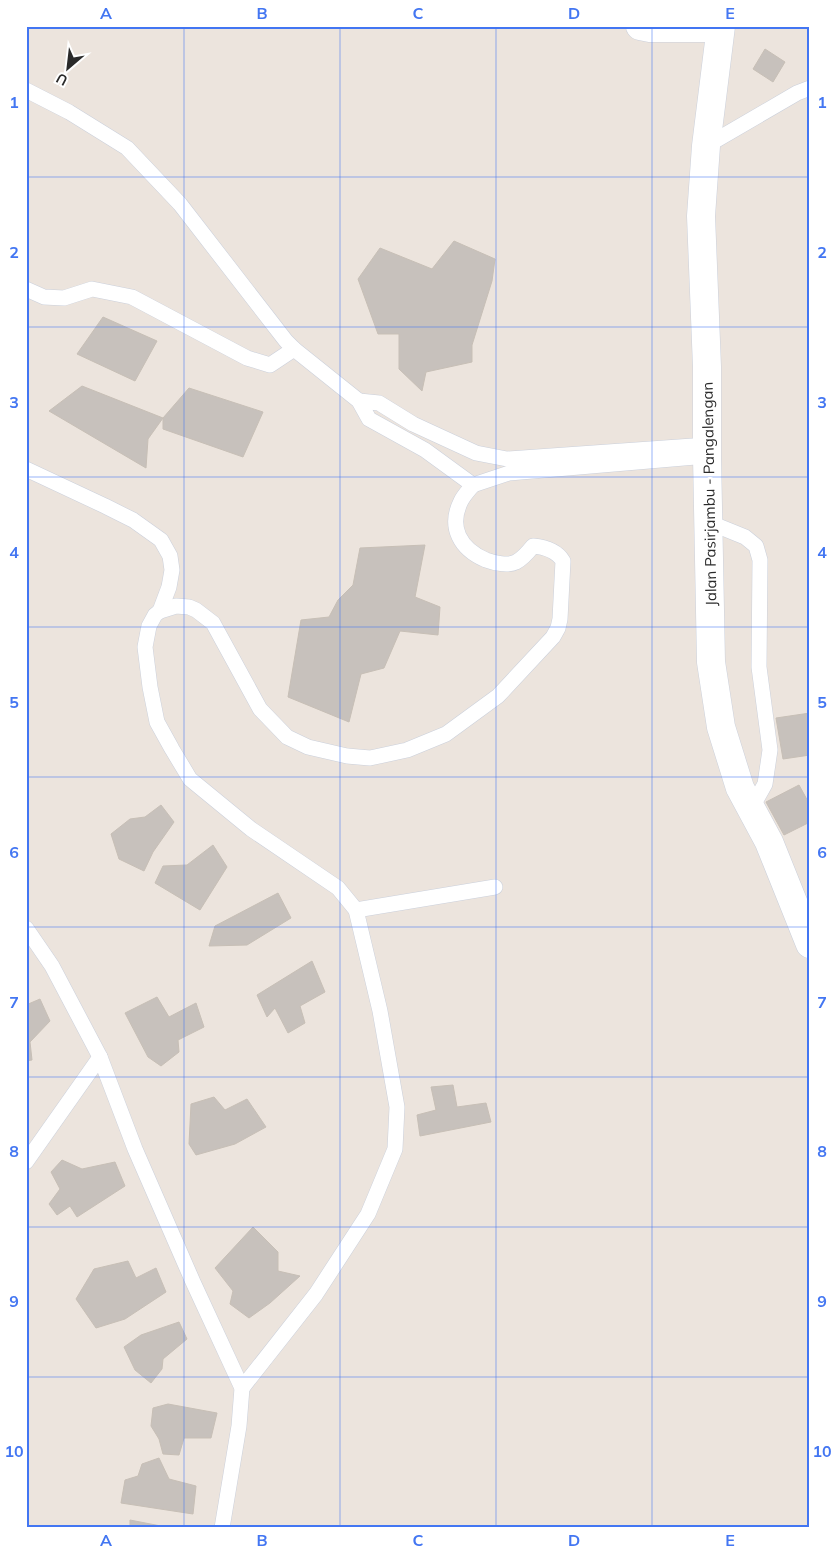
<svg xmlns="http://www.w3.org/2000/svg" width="836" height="1554" viewBox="0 0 836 1554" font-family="Mulish,sans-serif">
  <rect width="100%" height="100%" fill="#ece4dd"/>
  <g fill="#c7c1bc" stroke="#c7bfb6">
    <path d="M765 49 785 62 773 82 753 69Z"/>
    <path d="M454 241 495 259 492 281 472 345V362L426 372 422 391 399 369V334H378L358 279 380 248 432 269Z"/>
    <path d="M103 317 157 341 135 381 77 354Z"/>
    <path d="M82 386 163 418 148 439 146 468 49 411Z"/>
    <path d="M189 388 263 412 243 457 163 429V418Z"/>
    <path d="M425 545 415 597 440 607 438 635 400 631 384 668 361 674 349 722 288 697 301 620 329 617 338 600 353 585 360 548Z"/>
    <path d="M810 713V755L783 759 776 718Z"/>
    <path d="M799 785 810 805V822L784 835 766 802Z"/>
    <path d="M161 805 174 822 153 852 144 871 119 859 111 834 130 819 145 817Z"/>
    <path d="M213 845 227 867 200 910 155 883 163 866 187 865Z"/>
    <path d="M278 893 291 918 247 945 209 946 215 926Z"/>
    <path d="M312 961 325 992 300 1006 305 1023 288 1033 275 1008 267 1017 257 995Z"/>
    <path d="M157 997 169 1017 196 1003 204 1027 178 1040 179 1052 161 1066 148 1057 125 1013Z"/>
    <path d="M40 999 50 1021 30 1042 32 1060 26 1061V1005Z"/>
    <path d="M453 1085 457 1107 486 1103 491 1122 420 1136 417 1115 436 1110 431 1087Z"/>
    <path d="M214 1097 225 1110 247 1099 266 1127 235 1144 196 1155 189 1144 191 1104Z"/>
    <path d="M62 1160 82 1169 115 1162 125 1186 77 1217 70 1206 57 1215 49 1204 60 1189 51 1172Z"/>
    <path d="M253 1227 278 1252V1271L300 1276 270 1303 249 1318 230 1304 233 1291 215 1268Z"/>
    <path d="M128 1261 136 1278 156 1268 166 1292 125 1319 96 1328 76 1299 94 1269Z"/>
    <path d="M179 1322 187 1339 163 1359 162 1369 151 1383 135 1370 124 1347 141 1335Z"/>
    <path d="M168 1404 217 1413 211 1438H184L179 1455 163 1454 159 1439 151 1426 153 1408Z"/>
    <path d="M159 1458 169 1479 196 1486 193 1514 121 1503 125 1480 138 1476 142 1464Z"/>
    <path d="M130 1520 171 1528H130Z"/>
  </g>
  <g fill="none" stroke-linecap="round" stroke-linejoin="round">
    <defs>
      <g id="service">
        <path d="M26 90 69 112 127 148 180 204 286 341 294 349 359 401 369 419 425 450 473 485 509 473 707 456"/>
        <path d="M706 146 797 93 810 88"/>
        <path d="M26 289 44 297 64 298 92 289 132 297 247 358 270 365 294 349"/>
        <path d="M359 401 379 403 413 424 476 453 507 459 707 445"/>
        <path d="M26 469 105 506 133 520 161 540 170 556 172 570 169 587 160 611"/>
        <path d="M708 522 745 537 756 546 760 560 759 667 770 750 765 784 751 809"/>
        <path d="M356 910 495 887"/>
        <path d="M26 928 52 966 100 1057 135 1149 193 1282 242 1388 239 1426 222 1528"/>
        <path d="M26 1162 100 1057"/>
        <path d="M242 1388 316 1294 368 1214 395 1149 397 1107 380 1011 356 910 338 888 251 829 190 779 172 749 157 722 150 687 145 647 149 626 155 615 160 611 176 606 189 607 196 610 213 623 260 709 287 737 308 747 347 756 370 758 407 750 446 734 498 696 553 637 558 628 560 619 563 561C557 551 544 547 533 546 529 551 522 559 516 562 508 566 494 563 486 560 460 549 448 527 461 501 464 495 469 490 473 485"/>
      </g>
      <path id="minor" d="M640 26 650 28H720"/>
      <path id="secondary" d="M721 26 706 146 701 216 707 367V456L711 662 721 727 740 788 769 842 810 944"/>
    </defs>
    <use href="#service" stroke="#cbd0db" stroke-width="16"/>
    <use href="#minor" stroke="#cbd0db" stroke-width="29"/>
    <use href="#secondary" stroke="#cbd0db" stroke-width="29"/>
    <use href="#service" stroke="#fff" stroke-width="15"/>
    <use href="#minor" stroke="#fff" stroke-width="28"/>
    <use href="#secondary" stroke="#fff" stroke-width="28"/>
  </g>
  <path fill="none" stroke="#4376f2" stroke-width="1" stroke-opacity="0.55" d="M184 26V1528M340 26V1528M496 26V1528M652 26V1528M26 177H810M26 327H810M26 477H810M26 627H810M26 777H810M26 927H810M26 1077H810M26 1227H810M26 1377H810"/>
  <g text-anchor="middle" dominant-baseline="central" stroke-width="5" stroke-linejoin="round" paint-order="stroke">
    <g font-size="15" fill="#2a2a2a" stroke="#fff">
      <text transform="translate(709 494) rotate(-91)">Jalan Pasirjambu - Pangalengan</text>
    </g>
  </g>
  <rect width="836" height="1554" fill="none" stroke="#ffffff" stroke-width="55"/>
  <g transform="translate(68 68) rotate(208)" stroke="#ffffff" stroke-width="4" paint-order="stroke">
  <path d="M0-4L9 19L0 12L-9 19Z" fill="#2a2a2a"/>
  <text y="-8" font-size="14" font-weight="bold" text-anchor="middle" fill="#2a2a2a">U</text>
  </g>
  <rect x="28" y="28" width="780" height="1498" fill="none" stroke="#4376f2" stroke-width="2"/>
  <g font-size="16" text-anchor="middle" font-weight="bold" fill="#4376f2">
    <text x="106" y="19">A</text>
    <text x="262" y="19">B</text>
    <text x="418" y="19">C</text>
    <text x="574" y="19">D</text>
    <text x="730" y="19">E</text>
    <text x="14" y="108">1</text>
    <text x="822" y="108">1</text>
    <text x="14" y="258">2</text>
    <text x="822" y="258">2</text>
    <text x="14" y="408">3</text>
    <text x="822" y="408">3</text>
    <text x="14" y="558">4</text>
    <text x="822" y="558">4</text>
    <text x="14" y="708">5</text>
    <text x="822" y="708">5</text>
    <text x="14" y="858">6</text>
    <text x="822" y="858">6</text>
    <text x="14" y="1008">7</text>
    <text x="822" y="1008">7</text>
    <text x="14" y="1157">8</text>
    <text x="822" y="1157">8</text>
    <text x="14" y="1307">9</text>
    <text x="822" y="1307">9</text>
    <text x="14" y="1457">10</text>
    <text x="822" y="1457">10</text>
    <text x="106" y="1546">A</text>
    <text x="262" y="1546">B</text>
    <text x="418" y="1546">C</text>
    <text x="574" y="1546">D</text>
    <text x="730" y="1546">E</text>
  </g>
</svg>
